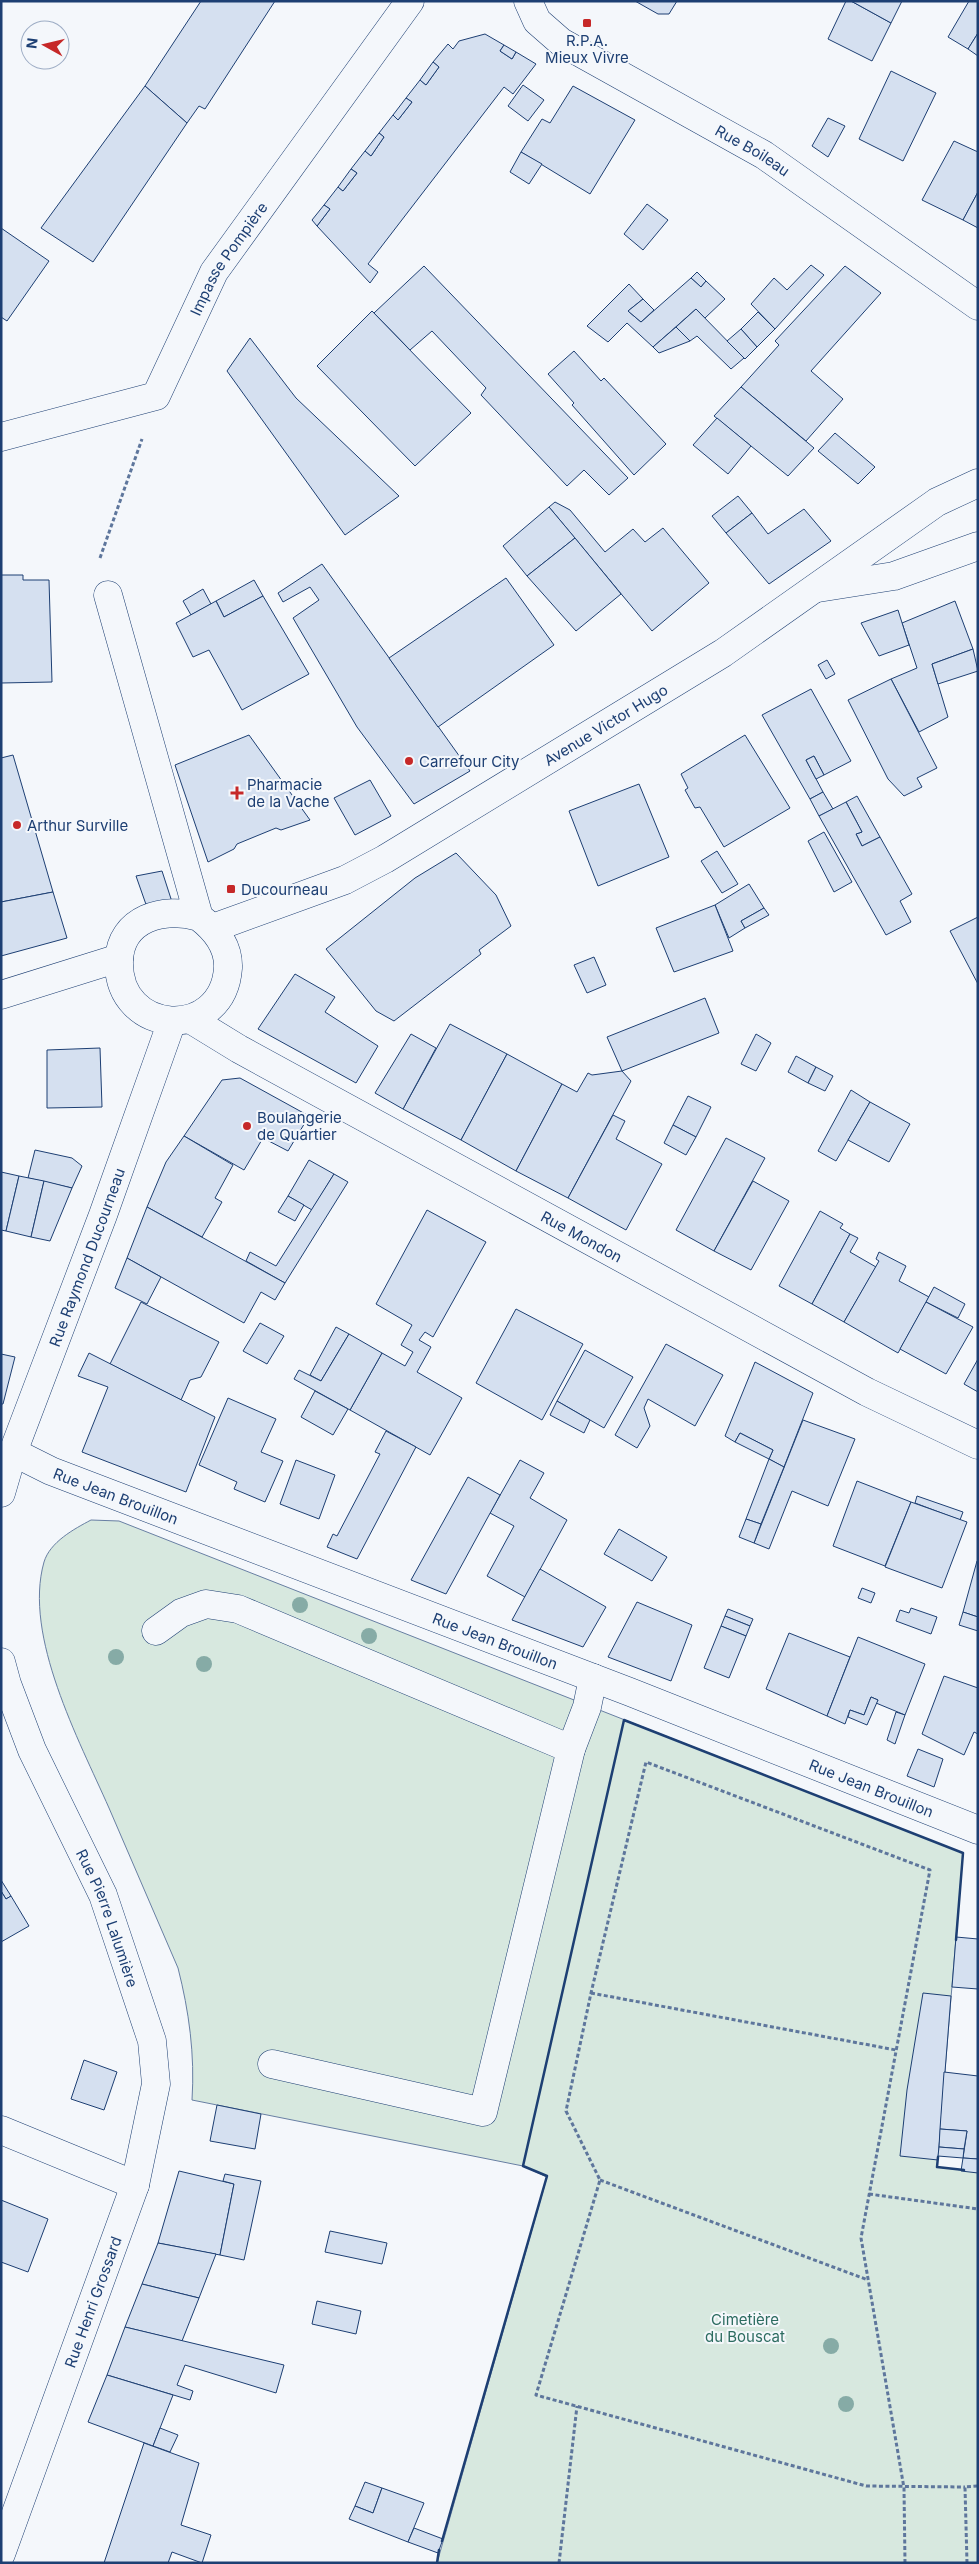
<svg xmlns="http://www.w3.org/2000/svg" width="979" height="2564" viewBox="0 0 979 2564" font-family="Inter,sans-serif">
  <rect width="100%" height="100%" fill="#f4f7fb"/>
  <path fill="#d7e8df" stroke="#687fa3" d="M91 1520 119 1521 963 1853 937 2167 978 2172V2563H437L547 2177 523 2166 192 2100C195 2055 189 2011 178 1968 155 1915 132 1861 109 1808 79 1740 23 1636 44 1562 50 1542 74 1529 91 1520Z"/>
  <g fill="#d5e0f0" stroke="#1d3f73">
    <path d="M201 1H275L205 109 199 106 187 123 145 86Z"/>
    <path d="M635 1H677L669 14H658Z"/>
    <path d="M846 1H851L891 23 872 61 828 39Z"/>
    <path d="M851 1H902L891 23Z"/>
    <path d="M969 1H978V33L968 49 948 37Z"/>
    <path d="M978 33V56L968 49Z"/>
    <path d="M485 34 504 45 500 51 512 59 516 52 536 64 513 94 504 87 368 264 378 272 370 283 317 226 330 209 324 205 338 187 343 191 357 173 351 169 365 151 371 156 384 137 379 133 393 115 398 120 412 102 406 98 420 80 426 85 439 67 433 62 448 44 453 49 459 41Z"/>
    <path d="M504 45 516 52 512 59 500 51Z"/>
    <path d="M433 62 439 67 426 85 420 80Z"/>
    <path d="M891 71 936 93 903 161 859 139Z"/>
    <path d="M523 85 544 100 528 121 508 106Z"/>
    <path d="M145 86 187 123 93 262 41 228Z"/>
    <path d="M573 86 635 120 590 194 521 152 542 119 550 123Z"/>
    <path d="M406 98 412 102 398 120 393 115Z"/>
    <path d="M828 118 845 126 828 157 812 146Z"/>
    <path d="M379 133 384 137 371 156 365 151Z"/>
    <path d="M954 141 978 152V192L963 220 922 200Z"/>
    <path d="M521 152 542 164 529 184 510 172Z"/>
    <path d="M351 169 357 173 343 191 338 187Z"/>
    <path d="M978 192V228L963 220Z"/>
    <path d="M647 204 668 220 643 250 624 234Z"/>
    <path d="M324 205 330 209 317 226 312 220Z"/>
    <path d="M1 228 49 261 7 321 1 317Z"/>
    <path d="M811 265 824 275 775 329 751 304 774 278 787 290Z"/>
    <path d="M424 266 628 478 609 495 584 470 567 486 481 395 486 388 432 331 410 350 374 313Z"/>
    <path d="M845 266 881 293 811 371 843 399 806 441 741 387 779 345 775 341Z"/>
    <path d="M697 272 706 281 701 287 691 278Z"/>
    <path d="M691 278 701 287 706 281 725 299 705 318 696 309 653 347 627 323 608 342 587 326 629 284 643 299 628 311 641 322Z"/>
    <path d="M643 299 654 310 641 322 628 311Z"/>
    <path d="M696 309 744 358 731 369 697 336 690 341 676 327Z"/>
    <path d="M372 311 471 413 415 466 317 366Z"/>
    <path d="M758 312 775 329 757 347 741 329Z"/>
    <path d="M676 327 690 341 659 353 653 347Z"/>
    <path d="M741 329 757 347 745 359 727 341Z"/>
    <path d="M250 338 296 398 399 496 345 535 227 371Z"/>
    <path d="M574 351 601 381 604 378 666 444 634 475 572 405 574 403 548 374Z"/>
    <path d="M741 387 814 448 788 476 714 416Z"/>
    <path d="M717 418 751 446 728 474 693 445Z"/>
    <path d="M835 433 875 467 858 484 818 451Z"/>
    <path d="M738 496 752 513 726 533 712 516Z"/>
    <path d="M555 502 570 510 605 552 633 529 645 542 663 528 709 583 652 631 549 507Z"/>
    <path d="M549 507 575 538 527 576 503 546Z"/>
    <path d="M804 509 831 541 769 584 726 533 752 513 768 534Z"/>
    <path d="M575 538 621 594 576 631 527 576Z"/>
    <path d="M322 564 470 771 414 804 357 727 293 618 319 600 310 587 283 602 278 593Z"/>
    <path d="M1 575H23V580H49L52 682 1 683Z"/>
    <path d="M506 578 554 645 438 727 389 658Z"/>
    <path d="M254 580 263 596 224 617 216 601Z"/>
    <path d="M203 589 211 604 191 615 183 601Z"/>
    <path d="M263 596 309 674 242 710 209 650 193 657 176 623 216 601 224 617Z"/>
    <path d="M955 601 973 649 932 664 948 717 919 732 891 679 917 668 902 623Z"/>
    <path d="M898 610 909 645 879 656 861 623Z"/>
    <path d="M973 649 978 671 938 684 932 664Z"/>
    <path d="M827 660 835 674 826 679 818 665Z"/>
    <path d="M891 679 937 768 917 778 922 787 904 796 888 779 848 700Z"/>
    <path d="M811 689 851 761 824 775 814 756 806 760 823 792 810 799 762 715Z"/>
    <path d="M249 735 310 820 281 830 276 828 237 844 234 849 208 862 175 765Z"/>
    <path d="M745 735 790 808 724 847 700 807 695 808 685 790 688 788 681 774Z"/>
    <path d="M13 755 53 892 1 902V758Z"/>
    <path d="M814 756 824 775 816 779 806 760Z"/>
    <path d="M370 780 391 816 355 835 334 798Z"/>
    <path d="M639 784 669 857 598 886 569 811Z"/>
    <path d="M823 792 833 809 819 816 810 799Z"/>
    <path d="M857 796 880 837 862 846 856 834 862 832 846 802Z"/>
    <path d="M846 802 862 832 856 834 862 846 880 837 912 894 900 901 911 922 886 935 819 816Z"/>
    <path d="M824 832 852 882 834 892 808 841Z"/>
    <path d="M717 851 738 884 722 893 701 861Z"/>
    <path d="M456 853 496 895 511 926 479 950 481 954 394 1021 376 1011 326 949 415 878Z"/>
    <path d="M162 871 173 905 149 913 136 876Z"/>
    <path d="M749 884 764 908 741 921 745 928 729 938 715 905Z"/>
    <path d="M53 892 67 938 1 956V902Z"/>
    <path d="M715 905 733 951 674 972 656 928Z"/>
    <path d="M764 908 769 915 745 928 741 921Z"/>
    <path d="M978 917V984L950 931Z"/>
    <path d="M594 957 606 985 587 993 574 965Z"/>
    <path d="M295 974 335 997 325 1012 378 1046 356 1083 258 1029Z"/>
    <path d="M705 998 719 1033 622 1071 607 1037Z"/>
    <path d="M450 1024 507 1054 461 1140 403 1109Z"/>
    <path d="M411 1034 436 1048 403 1109 375 1093Z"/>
    <path d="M756 1034 771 1043 756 1071 741 1064Z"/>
    <path d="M100 1048 102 1107 47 1108V1050Z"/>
    <path d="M507 1054 562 1084 516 1171 461 1140Z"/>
    <path d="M796 1056 816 1067 808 1083 788 1072Z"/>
    <path d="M816 1067 833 1076 825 1091 808 1083Z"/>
    <path d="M622 1071 631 1081 568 1198 516 1171 562 1084 577 1092 588 1073 592 1075Z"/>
    <path d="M240 1078 309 1116 288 1151 263 1138 244 1170 184 1136 222 1080Z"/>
    <path d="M851 1090 870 1102 836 1161 818 1151Z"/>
    <path d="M688 1096 711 1107 696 1137 673 1125Z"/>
    <path d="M870 1102 910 1124 889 1162 848 1140Z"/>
    <path d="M613 1115 625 1121 616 1139 662 1164 626 1230 568 1198Z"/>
    <path d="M673 1125 696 1137 686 1155 664 1143Z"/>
    <path d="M184 1136 233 1165 215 1198 222 1202 202 1237 147 1207 166 1162Z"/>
    <path d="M726 1138 765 1158 714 1251 676 1230Z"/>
    <path d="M35 1150 72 1158 82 1166 72 1188 28 1178Z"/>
    <path d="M309 1160 334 1174 312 1210 288 1196Z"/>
    <path d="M1 1172 19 1176 6 1231 1 1230Z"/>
    <path d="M334 1174 348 1182 285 1283 246 1261 250 1252 276 1266Z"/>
    <path d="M19 1176 44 1181 31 1237 6 1231Z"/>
    <path d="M44 1181 72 1188 50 1241 31 1237Z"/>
    <path d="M753 1181 789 1201 751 1270 714 1251Z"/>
    <path d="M288 1196 304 1205 295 1221 278 1212Z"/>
    <path d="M147 1207 285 1283 275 1300 261 1292 244 1323 127 1258Z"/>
    <path d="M427 1210 486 1242 433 1337 425 1332 419 1340 431 1347 417 1372 462 1398 430 1455 350 1410 382 1353 405 1366 413 1352 401 1345 412 1325 376 1304Z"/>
    <path d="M820 1211 843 1224 840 1228 850 1234 812 1304 779 1286Z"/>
    <path d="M850 1234 858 1238 850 1252 876 1267 844 1322 812 1304Z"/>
    <path d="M879 1252 906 1266 899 1281 929 1297 898 1353 844 1322 879 1261 876 1259Z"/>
    <path d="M127 1258 161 1277 147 1304 115 1288Z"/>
    <path d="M934 1287 965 1304 958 1318 926 1302Z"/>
    <path d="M141 1302 219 1342 201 1377 190 1380 181 1400 110 1364Z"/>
    <path d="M926 1302 973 1327 946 1374 900 1349Z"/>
    <path d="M516 1309 583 1344 542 1420 476 1383Z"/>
    <path d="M260 1323 284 1336 267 1364 243 1351Z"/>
    <path d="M336 1327 349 1334 321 1381 310 1375Z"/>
    <path d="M349 1334 382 1353 350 1410 294 1379 299 1370 321 1381Z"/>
    <path d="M666 1344 723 1375 695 1426 648 1399 644 1408 650 1426 637 1448 615 1435Z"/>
    <path d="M585 1350 633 1377 604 1428 557 1401Z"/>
    <path d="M89 1353 215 1417 186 1492 82 1452 108 1387 78 1376Z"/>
    <path d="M1 1354 15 1357 3 1404H1Z"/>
    <path d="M978 1359V1392L964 1384Z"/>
    <path d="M755 1362 813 1393 784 1467 769 1459 773 1450 740 1433 735 1442 725 1436Z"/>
    <path d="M315 1391 348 1409 333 1435 301 1417Z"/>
    <path d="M228 1398 276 1419 261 1452 283 1461 265 1502 234 1489 237 1482 199 1465Z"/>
    <path d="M557 1401 590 1420 584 1433 550 1415Z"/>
    <path d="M803 1420 855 1439 828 1506 792 1491 769 1549 754 1543Z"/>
    <path d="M386 1431 416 1447 357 1559 327 1547 333 1534 337 1536 380 1454 375 1452Z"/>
    <path d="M740 1433 773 1450 769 1459 735 1442Z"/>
    <path d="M769 1459 784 1467 761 1524 746 1519Z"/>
    <path d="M296 1460 335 1475 319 1519 280 1504Z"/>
    <path d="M520 1460 544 1473 530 1498 567 1520 525 1597 487 1576 514 1526 490 1513Z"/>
    <path d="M468 1477 500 1495 446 1594 411 1580Z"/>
    <path d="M857 1481 911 1502 885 1566 833 1546Z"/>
    <path d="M917 1496 963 1512 960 1520 915 1503Z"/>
    <path d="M911 1502 967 1522 942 1588 885 1567Z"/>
    <path d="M746 1519 761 1524 754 1543 739 1537Z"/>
    <path d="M619 1529 667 1557 652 1581 604 1554Z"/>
    <path d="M977 1561H978V1617L963 1612Z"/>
    <path d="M540 1569 606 1607 583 1647 512 1620Z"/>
    <path d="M862 1588 875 1593 871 1603 858 1598Z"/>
    <path d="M637 1602 692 1625 671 1681 608 1657Z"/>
    <path d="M911 1608 937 1617 931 1634 896 1621 900 1610 909 1613Z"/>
    <path d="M728 1609 753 1619 750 1626 725 1616Z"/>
    <path d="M963 1612 978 1617V1631L959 1625Z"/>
    <path d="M725 1616 750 1626 746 1636 721 1626Z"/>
    <path d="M721 1626 746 1636 729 1678 704 1668Z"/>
    <path d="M789 1633 850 1657 827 1716 766 1689Z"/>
    <path d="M858 1637 925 1664 905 1715 876 1703 878 1700 871 1697 864 1715 850 1710 845 1724 827 1716Z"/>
    <path d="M944 1676 978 1688V1734L974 1732 964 1755 922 1734Z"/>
    <path d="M871 1697 878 1700 867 1725 848 1717 850 1710 864 1715Z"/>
    <path d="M896 1712 905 1715 895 1744 887 1740Z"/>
    <path d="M918 1749 943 1759 934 1787 907 1776Z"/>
    <path d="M1 1880 11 1896 6 1899 1 1891Z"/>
    <path d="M1 1891 6 1899 11 1896 29 1926 1 1942Z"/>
    <path d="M956 1937 978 1939V1989L952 1987Z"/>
    <path d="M923 1993 951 1996 938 2160 900 2156 907 2090Z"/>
    <path d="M84 2060 117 2072 104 2110 71 2099Z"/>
    <path d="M944 2072 978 2076V2159L963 2158 967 2131 940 2129Z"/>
    <path d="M217 2105 261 2114 255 2149 210 2141Z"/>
    <path d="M940 2129 967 2131 964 2149 939 2147Z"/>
    <path d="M939 2147 964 2149 963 2158 938 2156Z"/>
    <path d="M963 2158 978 2159V2173L961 2171Z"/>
    <path d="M179 2171 234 2184 220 2255 158 2243Z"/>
    <path d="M225 2174 261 2181 244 2260 220 2255 234 2184 223 2181Z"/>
    <path d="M1 2200 48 2219 28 2272 1 2262Z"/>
    <path d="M330 2231 387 2243 382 2264 325 2252Z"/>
    <path d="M158 2243 216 2254 199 2298 142 2284Z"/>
    <path d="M142 2284 199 2298 182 2341 125 2327Z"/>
    <path d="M317 2301 361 2311 356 2334 312 2324Z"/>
    <path d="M125 2327 284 2365 276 2393 185 2365 177 2385 193 2391 190 2400 107 2375Z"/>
    <path d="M107 2375 173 2395 153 2446 88 2422Z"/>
    <path d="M160 2428 178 2435 170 2452 153 2446Z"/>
    <path d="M144 2443 199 2463 181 2525 211 2535 202 2563 172 2552 168 2563H104Z"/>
    <path d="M365 2482 382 2488 373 2513 355 2506Z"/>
    <path d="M382 2488 424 2503 408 2542 349 2519 355 2506 373 2513Z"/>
    <path d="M414 2528 443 2539 438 2553 408 2542Z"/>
  </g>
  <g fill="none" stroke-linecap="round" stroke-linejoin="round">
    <defs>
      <g id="minor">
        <path id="s1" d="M528 1 537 21 561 42 764 155 978 306"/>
        <path id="s2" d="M1 437 156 396 214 272 410 1"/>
        <path d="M818 588 894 576 978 546"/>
        <path d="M108 595 199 917C216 930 229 946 228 968 223 1042 117 1036 119 961 120 918 165 906 199 917"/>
        <path id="s3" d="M213 928 345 880 385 859 723 653 937 502 978 483"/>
        <path d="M1 995 119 958"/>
        <path id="s4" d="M190 1019 239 1049 867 1392 978 1445"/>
        <path id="s5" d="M13 1452 51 1471 630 1692 978 1830"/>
        <path id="s6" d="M1 1493 13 1452 103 1215 172 1021"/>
        <path d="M156 1631 181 1613 206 1604 238 1609 571 1749"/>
        <path id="s7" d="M1 1662 7 1684 32 1750 103 1895 152 2041 156 2084 135 2185 1 2554"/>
        <path d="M272 2064 483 2112 571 1749 587 1707 593 1678"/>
        <path d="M1 2130 135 2185"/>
      </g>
    </defs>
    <use href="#minor" stroke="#1d3f73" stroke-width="29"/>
    <g stroke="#5e769c" stroke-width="3" stroke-dasharray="4 2.5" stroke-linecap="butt">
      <path d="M100 558 142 439"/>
      <path d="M591 1993 896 2050"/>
      <path d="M600 2180 868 2280"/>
      <path d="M869 2194 978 2209"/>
      <path d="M559 2563 577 2406"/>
      <path d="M905 2563 904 2488 861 2238 930 1870 646 1762 591 1993 566 2111 600 2180 536 2395 866 2486 965 2487"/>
      <path d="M967 2563 965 2487 978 2486"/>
    </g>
    <use href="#minor" stroke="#f4f7fb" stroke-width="28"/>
    <g stroke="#1d3f73" stroke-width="2.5">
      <path d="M938 2157 937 2167 964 2170"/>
      <path d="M442 2541 547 2176 523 2166 624 1720 963 1853 956 1940"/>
      <path d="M437 2563 439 2550"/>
    </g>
  </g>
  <g fill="#86aba6">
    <circle cx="300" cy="1605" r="8"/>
    <circle cx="369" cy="1636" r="8"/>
    <circle cx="116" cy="1657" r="8"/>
    <circle cx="204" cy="1664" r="8"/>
    <circle cx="831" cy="2346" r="8"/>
    <circle cx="846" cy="2404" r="8"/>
  </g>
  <g fill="#c62828" stroke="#f4f7fb" stroke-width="2">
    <rect x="582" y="18" width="10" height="10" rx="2.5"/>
    <circle cx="409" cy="761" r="5"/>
    <path d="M234.5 785.5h5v5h5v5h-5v5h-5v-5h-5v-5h5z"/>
    <circle cx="17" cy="825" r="5"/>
    <rect x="226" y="884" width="10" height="10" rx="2.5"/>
    <circle cx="247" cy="1126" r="5"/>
  </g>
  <g text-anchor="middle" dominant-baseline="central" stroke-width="4" stroke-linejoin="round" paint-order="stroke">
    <g font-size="15" fill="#1d3f73" stroke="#f4f7fb" text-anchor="start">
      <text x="587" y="40" text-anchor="middle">R.P.A.<tspan x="587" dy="17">Mieux Vivre</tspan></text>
      <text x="419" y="761">Carrefour City</text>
      <text x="247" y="784">Pharmacie<tspan x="247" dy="17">de la Vache</tspan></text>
      <text x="27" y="825">Arthur Surville</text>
      <text x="241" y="889">Ducourneau</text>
      <text x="257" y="1117">Boulangerie<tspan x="257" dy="17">de Quartier</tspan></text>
    </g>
    <g font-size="15" fill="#1d3f73" stroke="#f4f7fb">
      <text stroke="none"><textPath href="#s1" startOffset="274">Rue Boileau</textPath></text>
      <text stroke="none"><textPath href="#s2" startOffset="316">Impasse Pompière</textPath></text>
      <text stroke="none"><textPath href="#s3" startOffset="444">Avenue Victor Hugo</textPath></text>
      <text stroke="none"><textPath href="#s4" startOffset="448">Rue Mondon</textPath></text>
      <text stroke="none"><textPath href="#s6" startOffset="251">Rue Raymond Ducourneau</textPath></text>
      <text stroke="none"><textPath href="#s5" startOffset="112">Rue Jean Brouillon</textPath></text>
      <text stroke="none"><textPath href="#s5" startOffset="518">Rue Jean Brouillon</textPath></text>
      <text stroke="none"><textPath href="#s5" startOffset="922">Rue Jean Brouillon</textPath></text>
      <text stroke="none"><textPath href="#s7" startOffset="278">Rue Pierre Lalumière</textPath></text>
      <text transform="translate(93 2302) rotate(-70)">Rue Henri Grossard</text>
    </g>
    <g font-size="15" fill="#2c6c60" stroke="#f4f7fb">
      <text x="745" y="2319">Cimetière<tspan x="745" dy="17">du Bouscat</tspan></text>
    </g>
  </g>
  <rect width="979" height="2564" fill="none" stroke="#1d3f73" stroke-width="5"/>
  <g transform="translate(45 45) rotate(278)"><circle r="24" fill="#f4f7fb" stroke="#9eadc5"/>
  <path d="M0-4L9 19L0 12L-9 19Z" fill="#c62828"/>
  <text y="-8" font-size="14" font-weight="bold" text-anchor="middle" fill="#1d3f73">N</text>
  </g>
</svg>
